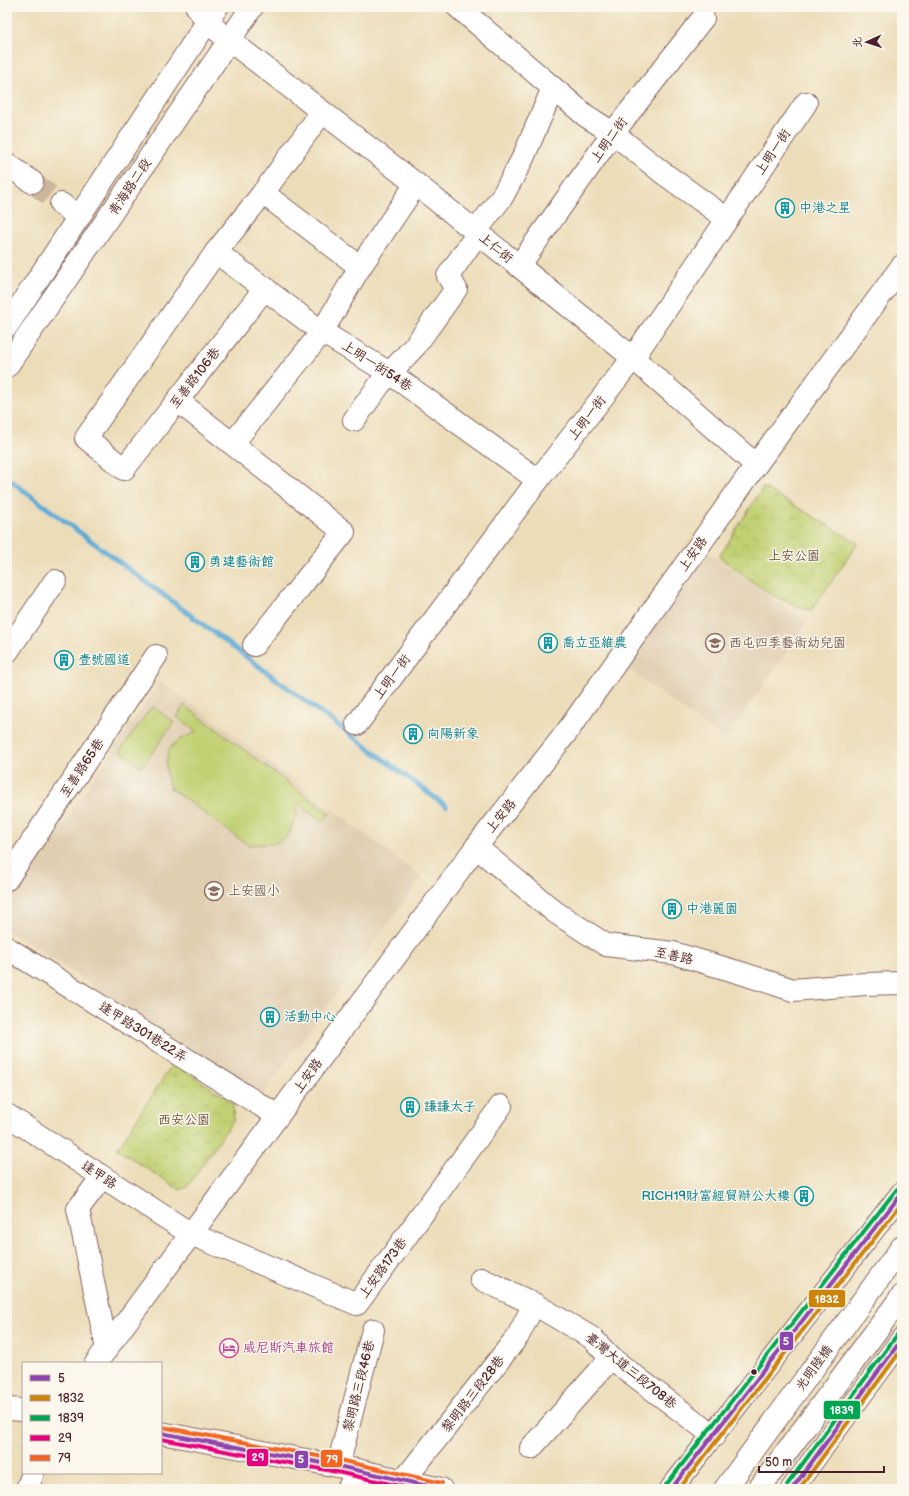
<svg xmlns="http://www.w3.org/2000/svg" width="909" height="1496" viewBox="0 0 909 1496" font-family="'Balsamiq Sans','LXGW WenKai TC',sans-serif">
  <defs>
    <pattern id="park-crowns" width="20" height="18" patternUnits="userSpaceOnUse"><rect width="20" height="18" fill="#c1d072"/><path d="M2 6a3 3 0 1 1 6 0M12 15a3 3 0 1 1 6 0" fill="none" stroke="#a7b263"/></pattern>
  </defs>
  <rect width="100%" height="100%" fill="#fbf7ec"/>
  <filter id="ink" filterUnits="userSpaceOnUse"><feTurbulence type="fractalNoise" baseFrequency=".025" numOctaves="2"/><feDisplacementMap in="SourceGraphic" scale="8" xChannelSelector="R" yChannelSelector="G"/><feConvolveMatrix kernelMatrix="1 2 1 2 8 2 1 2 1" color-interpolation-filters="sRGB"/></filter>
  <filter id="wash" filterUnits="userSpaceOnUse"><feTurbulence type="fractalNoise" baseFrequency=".012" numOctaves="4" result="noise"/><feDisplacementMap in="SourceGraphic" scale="16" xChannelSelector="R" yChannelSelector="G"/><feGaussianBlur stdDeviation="0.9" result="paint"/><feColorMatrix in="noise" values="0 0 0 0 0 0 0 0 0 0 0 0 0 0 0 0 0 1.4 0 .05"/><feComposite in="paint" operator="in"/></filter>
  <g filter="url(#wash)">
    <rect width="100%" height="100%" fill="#ecddb9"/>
    <g fill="#e0ceb1">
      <path d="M703 549 808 622 724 740 621 664Z"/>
      <path d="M161 681 422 877 262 1095 7 930V904Z"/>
    </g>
    <g fill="#c1d072" stroke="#86784e">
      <path d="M184 705 330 814 321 822 296 802 297 813 289 834 282 840 272 844 248 845 170 788C166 776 163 756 172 746 179 739 188 736 196 732L177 717Z"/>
      <path d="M152 706 174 722 142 767 120 751Z"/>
    </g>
    <g fill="url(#park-crowns)" stroke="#86784e">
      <path d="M763 487 858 543 811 611 773 596 719 557Z"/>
      <path d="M173 1063 233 1102 234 1119 187 1187 180 1190 117 1149Z"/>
    </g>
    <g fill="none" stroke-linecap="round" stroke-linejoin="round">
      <path stroke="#5daad6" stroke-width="5" d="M7 478 446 806"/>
    </g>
  </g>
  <g filter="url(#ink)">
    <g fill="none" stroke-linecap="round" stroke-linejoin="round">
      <path stroke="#ccb79d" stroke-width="22" stroke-dasharray="22 11" stroke-linecap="butt" d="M32 182 61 204"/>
      <defs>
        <g id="minor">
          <path d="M197 7 207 22 229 40 416 184 519 266 633 358 756 465"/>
          <path d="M458 7 586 116 613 133 663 173 727 219"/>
          <path d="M7 164 32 182"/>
          <path d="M263 193 360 267"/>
          <path d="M61 204 79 217"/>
          <path d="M216 252 322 332 391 374 538 480"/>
          <path d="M519 266 613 133 703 18"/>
          <path d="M265 288 124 469 86 438 216 252 263 193 322 112"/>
          <path d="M178 401 344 532 254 645"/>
          <path d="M354 420 380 384 415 346 456 289 448 276 478 233 482 223 502 197 523 158 553 88"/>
          <path d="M233 443 322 332 360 267 416 184"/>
          <path d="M7 652 55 581"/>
          <path d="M357 724 538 480 633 358 806 103"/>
          <path d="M476 847 555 912 606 945 673 953 741 973 793 990 865 984 902 983"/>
          <path d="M7 879 156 656"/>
          <path d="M7 948 278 1116"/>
          <path d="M7 1115 191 1234 357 1304 501 1106"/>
          <path d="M102 1177 78 1209 107 1349"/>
          <path d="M481 1279 534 1304 592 1338 611 1358 714 1436"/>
          <path d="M96 1363 476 847 566 733 756 465 902 266"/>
          <path d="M531 1448 611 1358"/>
          <path d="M338 1466 373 1330"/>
          <path d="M404 1480 518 1336 534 1304"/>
          <path d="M27 1489 33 1473"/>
          <path d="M348 1489 358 1470"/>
        </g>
        <g id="major">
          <path d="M7 326 217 7"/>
          <path d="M7 366 252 7"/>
          <path d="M7 1409 23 1410"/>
          <path d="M161 1433 338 1466 441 1489"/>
          <path d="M671 1489 902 1193"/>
          <path d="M725 1489 902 1247"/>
          <path d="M759 1489 902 1296"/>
          <path d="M792 1489 902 1339"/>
        </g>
      </defs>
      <use href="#minor" stroke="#83625d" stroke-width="24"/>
      <use href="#major" stroke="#83625d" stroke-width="24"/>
      <use href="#minor" stroke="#fff" stroke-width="22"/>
      <use href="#major" stroke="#fff" stroke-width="22"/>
      <defs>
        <g id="bus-1">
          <path d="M161 1433 338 1466 441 1489"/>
          <path d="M671 1489 902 1193"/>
          <path d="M792 1489 902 1339"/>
        </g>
        <g id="bus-2">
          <path d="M679 1489 902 1203"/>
          <path d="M799 1489 902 1349"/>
        </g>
        <g id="bus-3">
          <path d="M666 1485 897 1189"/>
          <path d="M787 1485 897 1335"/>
        </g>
        <path id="bus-4" d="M161 1439 337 1472 413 1489"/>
        <path id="bus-5" d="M162 1427 339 1460 442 1483"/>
      </defs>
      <use href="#bus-1" stroke="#fbf7ec" stroke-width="7"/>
      <use href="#bus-2" stroke="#fbf7ec" stroke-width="7"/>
      <use href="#bus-3" stroke="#fbf7ec" stroke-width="7"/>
      <use href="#bus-4" stroke="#fbf7ec" stroke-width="7"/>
      <use href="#bus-5" stroke="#fbf7ec" stroke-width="7"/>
      <use href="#bus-1" stroke="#8e44ad" stroke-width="4"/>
      <use href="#bus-2" stroke="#cc840b" stroke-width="4"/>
      <use href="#bus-3" stroke="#00a651" stroke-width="4"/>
      <use href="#bus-4" stroke="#e5007d" stroke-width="4"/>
      <use href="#bus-5" stroke="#f26522" stroke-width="4"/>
    </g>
  </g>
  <defs>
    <symbol id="building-ring" viewBox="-11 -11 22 22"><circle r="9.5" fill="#fbf7ec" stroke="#0f9aa8" stroke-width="1.5"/><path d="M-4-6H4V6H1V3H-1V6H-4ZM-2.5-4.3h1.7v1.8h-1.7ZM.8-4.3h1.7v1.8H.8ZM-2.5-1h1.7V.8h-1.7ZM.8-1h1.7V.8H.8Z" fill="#0f9aa8"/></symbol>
    <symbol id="school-ring" viewBox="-11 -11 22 22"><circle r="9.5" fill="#fbf7ec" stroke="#8d6e63" stroke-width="1.5"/><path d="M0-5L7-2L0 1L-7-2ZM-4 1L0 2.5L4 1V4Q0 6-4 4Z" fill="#8d6e63"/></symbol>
    <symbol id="hotel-ring" viewBox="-11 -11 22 22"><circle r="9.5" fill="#fbf7ec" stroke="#d1479c" stroke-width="1.5"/><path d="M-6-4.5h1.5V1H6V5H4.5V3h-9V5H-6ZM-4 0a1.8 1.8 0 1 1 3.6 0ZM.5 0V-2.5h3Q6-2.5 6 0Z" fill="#d1479c"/></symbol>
  </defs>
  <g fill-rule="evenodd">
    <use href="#building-ring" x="774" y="197" width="22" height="22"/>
    <use href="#building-ring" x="184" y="551" width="22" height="22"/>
    <use href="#building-ring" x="537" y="632" width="22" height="22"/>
    <use href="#school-ring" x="704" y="632" width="22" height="22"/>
    <use href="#building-ring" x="53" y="649" width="22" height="22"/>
    <use href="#building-ring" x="402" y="723" width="22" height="22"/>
    <use href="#school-ring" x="203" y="880" width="22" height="22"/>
    <use href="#building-ring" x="661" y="898" width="22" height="22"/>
    <use href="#building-ring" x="259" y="1006" width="22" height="22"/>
    <use href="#building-ring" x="399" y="1096" width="22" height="22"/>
    <use href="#building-ring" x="793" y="1185" width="22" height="22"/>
    <use href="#hotel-ring" x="218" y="1337" width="22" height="22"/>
  </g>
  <circle fill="#4a1f2b" stroke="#fbf7ec" stroke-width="1.5" cx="754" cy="1372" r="3.5"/>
  <g text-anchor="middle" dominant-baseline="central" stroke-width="3" stroke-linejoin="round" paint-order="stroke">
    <g font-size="13" fill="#4a1f2b" stroke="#fbf7ec">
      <text transform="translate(609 140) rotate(-54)">上明二街</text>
      <text transform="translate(773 152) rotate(-56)">上明一街</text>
      <text transform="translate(130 187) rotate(-56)">青海路二段</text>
      <text transform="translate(496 248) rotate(39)">上仁街</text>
      <text transform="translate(377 366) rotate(33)">上明一街54巷</text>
      <text transform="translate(195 378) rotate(-52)">至善路106巷</text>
      <text transform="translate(587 418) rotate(-52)">上明一街</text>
      <text transform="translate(693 554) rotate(-55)">上安路</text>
      <text transform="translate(392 677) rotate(-53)">上明一街</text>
      <text transform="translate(82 768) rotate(-56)">至善路65巷</text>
      <text transform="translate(501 816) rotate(-51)">上安路</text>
      <text transform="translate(674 956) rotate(12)">至善路</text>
      <text transform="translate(143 1032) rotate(32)">逢甲路301巷22弄</text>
      <text transform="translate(308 1076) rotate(-54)">上安路</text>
      <text transform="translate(99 1175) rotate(33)">逢甲路</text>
      <text transform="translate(383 1268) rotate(-54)">上安路173巷</text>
      <text transform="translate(814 1368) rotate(-54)">光明陸橋</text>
      <text transform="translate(631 1371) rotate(39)">臺灣大道三段708巷</text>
      <text transform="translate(359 1386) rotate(-76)">黎明路三段46巷</text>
      <text transform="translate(473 1394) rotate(-52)">黎明路三段28巷</text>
    </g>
    <g font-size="13" fill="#0d838f" stroke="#fbf7ec" text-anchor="start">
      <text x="799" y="208">中港之星</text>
      <text x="209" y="562">勇建藝術館</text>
      <text x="562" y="643">喬立亞維農</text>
      <text x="78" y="660">壹號國道</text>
      <text x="427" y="734">向陽新象</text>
      <text x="686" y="909">中港麗園</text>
      <text x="284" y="1017">活動中心</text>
      <text x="424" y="1107">謙謙太子</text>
      <text x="790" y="1196" text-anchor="end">RICH19財富經貿辦公大樓</text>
    </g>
    <g font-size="13" fill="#6e5440" stroke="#fbf7ec">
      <text x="794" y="556">上安公園</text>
      <text x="184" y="1120">西安公園</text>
    </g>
    <g font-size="13" fill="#785e54" stroke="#fbf7ec" text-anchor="start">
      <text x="729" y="643">西屯四季藝術幼兒園</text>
      <text x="228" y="891">上安國小</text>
    </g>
    <g font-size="13" fill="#b23c85" stroke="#fbf7ec" text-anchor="start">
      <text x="243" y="1348">威尼斯汽車旅館</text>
    </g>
  </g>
  <g stroke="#fbf7ec" stroke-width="1.5">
    <rect x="808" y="1289" width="38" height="19" rx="4" fill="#cc840b"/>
    <rect x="779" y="1331" width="15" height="20" rx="4" fill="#8e44ad"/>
    <rect x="823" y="1400" width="38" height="20" rx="4" fill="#00a651"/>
    <rect x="246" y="1448" width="23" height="19" rx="4" fill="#e5007d"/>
    <rect x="320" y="1449" width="23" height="19" rx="4" fill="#f26522"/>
    <rect x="294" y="1450" width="15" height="19" rx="4" fill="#8e44ad"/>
  </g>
  <g font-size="11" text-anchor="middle" font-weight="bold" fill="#fff">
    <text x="827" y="1303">1832</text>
    <text x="786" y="1345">5</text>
    <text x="842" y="1414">1839</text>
    <text x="258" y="1461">29</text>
    <text x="332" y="1463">79</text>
    <text x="301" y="1463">5</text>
  </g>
  <rect width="909" height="1496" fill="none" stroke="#fbf7ec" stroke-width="24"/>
  <rect x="22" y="1362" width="140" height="112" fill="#fbf7ec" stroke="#b4a19f"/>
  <rect x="30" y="1375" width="20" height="6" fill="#8e44ad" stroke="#b4a19f"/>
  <text x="58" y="1382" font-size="12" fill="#4a1f2b">5</text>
  <rect x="30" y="1395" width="20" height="6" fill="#cc840b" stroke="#b4a19f"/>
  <text x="58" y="1402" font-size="12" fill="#4a1f2b">1832</text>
  <rect x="30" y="1415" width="20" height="6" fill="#00a651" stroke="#b4a19f"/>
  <text x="58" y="1422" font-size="12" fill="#4a1f2b">1839</text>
  <rect x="30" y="1435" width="20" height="6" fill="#e5007d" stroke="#b4a19f"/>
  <text x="58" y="1442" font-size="12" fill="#4a1f2b">29</text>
  <rect x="30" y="1455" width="20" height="6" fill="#f26522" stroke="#b4a19f"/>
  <text x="58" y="1462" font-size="12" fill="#4a1f2b">79</text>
  <g transform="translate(867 42) rotate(267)" stroke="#fbf7ec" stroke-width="3" paint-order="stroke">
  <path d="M0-3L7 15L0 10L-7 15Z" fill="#4a1f2b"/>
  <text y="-6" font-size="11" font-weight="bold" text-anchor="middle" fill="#4a1f2b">北</text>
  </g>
  <path d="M759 1466v6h125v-6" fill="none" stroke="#4a1f2b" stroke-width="2"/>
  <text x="765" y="1466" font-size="12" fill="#4a1f2b" stroke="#fbf7ec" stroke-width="3" paint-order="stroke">50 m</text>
</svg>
